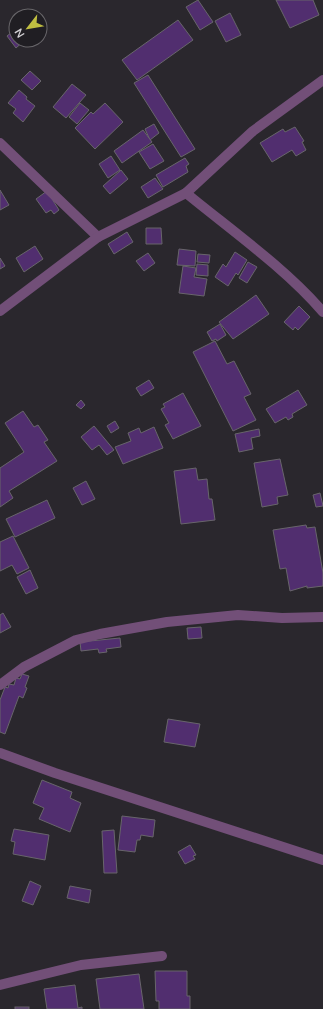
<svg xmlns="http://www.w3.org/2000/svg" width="323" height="1009" viewBox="0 0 323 1009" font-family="Mulish,sans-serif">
  <rect width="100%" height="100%" fill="#2a272d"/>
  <g fill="#512e6f" stroke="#68656b">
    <path d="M198 0 213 22 200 30 186 7Z"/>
    <path d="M276 0H313L319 15 290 28Z"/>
    <path d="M230 13 241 35 226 42 215 21Z"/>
    <path d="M178 20 193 40 137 80 122 60Z"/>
    <path d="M16 29V40H25L16 48 7 36Z"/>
    <path d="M30 71 41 81 32 90 21 80Z"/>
    <path d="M148 75 195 149 181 157 134 83Z"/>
    <path d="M72 84 86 95 66 118 53 107Z"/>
    <path d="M19 90 27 97 26 99 35 106 23 122 13 113 16 109 8 103Z"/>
    <path d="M80 103 89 110 77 124 69 117Z"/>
    <path d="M105 103 123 122 95 149 75 128 91 112 93 114Z"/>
    <path d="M154 124 159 133 150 140 145 129Z"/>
    <path d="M295 127 304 141 302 142 306 150 296 156 292 150 272 162 260 143 283 129 285 132Z"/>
    <path d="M143 130 152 142 122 163 114 151Z"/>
    <path d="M153 144 164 161 150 169 139 152Z"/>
    <path d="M111 156 120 170 108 178 99 164Z"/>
    <path d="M185 158 189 164 186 166 188 172 163 187 156 175Z"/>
    <path d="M121 170 128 179 110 194 103 186Z"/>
    <path d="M155 178 163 189 148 198 141 187Z"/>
    <path d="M0 190 9 205 0 210Z"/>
    <path d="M47 191 59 210 54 214 51 210 46 213 36 199Z"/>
    <path d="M146 228H161L162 244H146Z"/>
    <path d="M127 232 133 242 114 254 108 244Z"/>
    <path d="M35 246 43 259 24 272 16 258Z"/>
    <path d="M179 249 196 251 195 266 177 265Z"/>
    <path d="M235 252 247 260 238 275 236 273 228 286 215 277 223 264 226 267Z"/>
    <path d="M148 253 155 263 144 271 136 261Z"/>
    <path d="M198 254 210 255 209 263 197 262Z"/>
    <path d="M0 258 5 266 0 269Z"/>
    <path d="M248 262 257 267 247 283 239 278Z"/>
    <path d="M197 264 208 265V276L196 275Z"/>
    <path d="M183 266 196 268 194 277 207 279 204 296 179 293Z"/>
    <path d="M256 295 269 314 233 339 219 322Z"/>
    <path d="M299 306 310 317 298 330 295 327 293 330 284 322Z"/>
    <path d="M220 324 226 335 217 341 216 339 212 341 207 332Z"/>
    <path d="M215 341 227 364 234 361 251 394 244 397 256 420 233 431 193 352Z"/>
    <path d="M149 380 154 388 141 396 136 388Z"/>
    <path d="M298 390 307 405 292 414 293 417 288 420 286 417 275 423 266 409Z"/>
    <path d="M183 393 201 426 173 439 165 425 169 423 161 409 165 407 163 404Z"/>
    <path d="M81 400 85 405 81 409 76 405Z"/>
    <path d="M23 411 34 427 38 425 48 440 44 442 57 461 9 491 13 498 0 507V468L24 452 5 423Z"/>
    <path d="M115 421 119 428 111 433 107 426Z"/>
    <path d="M94 426 114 450 107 455 99 445 92 450 81 437Z"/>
    <path d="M154 427 163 448 123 464 115 447 131 441 128 433 139 428 141 433Z"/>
    <path d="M259 429 260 436 251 438 253 449 239 452 235 434Z"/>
    <path d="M280 459 288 495 277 497 278 504 262 507 254 463Z"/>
    <path d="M196 468 198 480 207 479 209 499H212L215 520 181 524 174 471Z"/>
    <path d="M86 481 95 499 82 505 73 488Z"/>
    <path d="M320 493 323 506 316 507 313 495Z"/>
    <path d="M47 500 55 518 15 537 6 519Z"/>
    <path d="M306 525 307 528 315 527 323 573V586L307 588V586L290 591 286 568 280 569 273 530Z"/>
    <path d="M13 536 29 568 17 574 12 565 0 571V542Z"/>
    <path d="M30 570 38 588 26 594 17 577Z"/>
    <path d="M3 613 11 627 0 633V615Z"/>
    <path d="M201 627 202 638 188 639 187 628Z"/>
    <path d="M120 638 121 647 106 649 107 652 99 653 98 649 81 651 80 642Z"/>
    <path d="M22 674 29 676 25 687 27 688 23 698 19 696 5 734 0 732V700L5 687 8 688 9 684 14 685 16 678 20 679Z"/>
    <path d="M168 719 200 724 195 747 164 742Z"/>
    <path d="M42 780 72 792 70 798 81 803 70 832 39 819 44 808 33 803Z"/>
    <path d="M122 816 155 820 153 837 141 835 140 840H137L135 852 118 850Z"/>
    <path d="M14 829 49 835 45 860 13 854 15 842 11 841Z"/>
    <path d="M114 830 117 873H104L102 831Z"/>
    <path d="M190 845 196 855 193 856 195 859 185 864 178 852Z"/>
    <path d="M30 881 41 886 33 905 22 901Z"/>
    <path d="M70 886 91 890 89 903 67 898Z"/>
    <path d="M155 971H187V996H190V1009H159V1001H156Z"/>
    <path d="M139 974 144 1009H100L96 979Z"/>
    <path d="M75 985 78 1008 82 1007V1009H47L44 989Z"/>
    <rect x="15" y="1007" width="14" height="2"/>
  </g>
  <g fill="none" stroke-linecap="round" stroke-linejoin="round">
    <g stroke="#724f78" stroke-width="10">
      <path d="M0 143 98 237"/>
      <path d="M186 193C231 230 285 268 323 312"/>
      <path d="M0 311 98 237 186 193 253 131 323 80"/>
      <path d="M0 685 24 667 76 640 100 634 167 622 238 615 282 618 323 617"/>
      <path d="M0 753 55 773 323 860"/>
      <path d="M0 985 81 965 162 956"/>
    </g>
  </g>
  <g transform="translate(28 28) rotate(239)"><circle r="19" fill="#201e23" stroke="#68666a"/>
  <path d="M0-3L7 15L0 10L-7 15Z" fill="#c0be41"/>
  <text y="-6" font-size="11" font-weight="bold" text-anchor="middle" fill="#d3d1d5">N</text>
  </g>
</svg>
